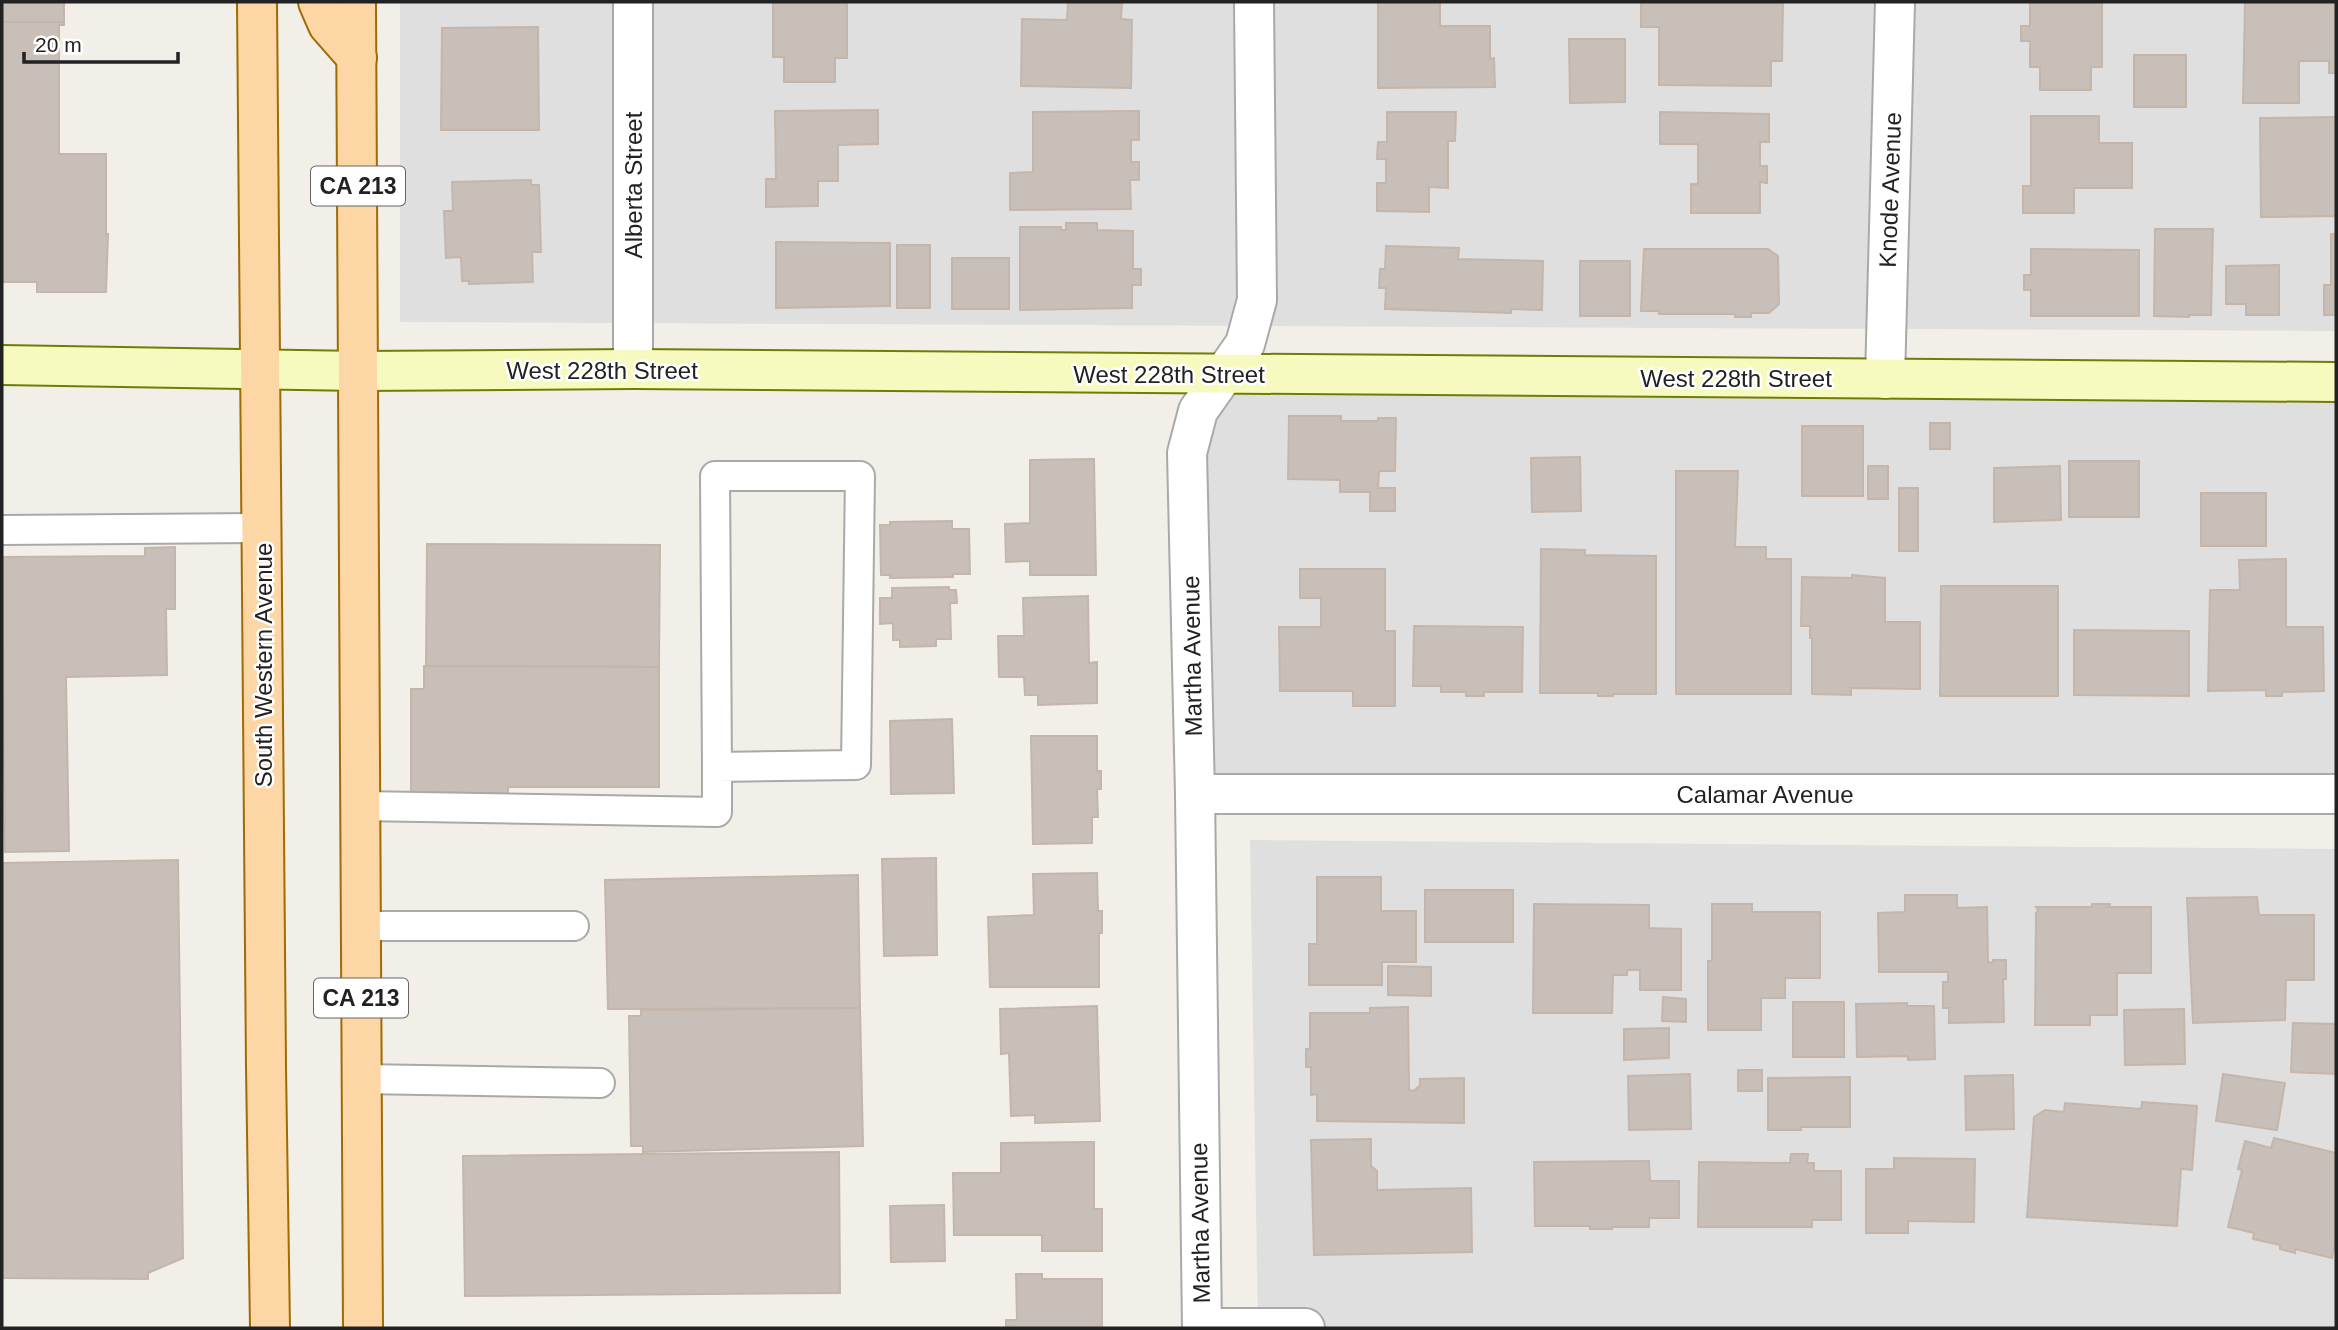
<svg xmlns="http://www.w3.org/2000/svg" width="2338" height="1330" viewBox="0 0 2338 1330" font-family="Helvetica,sans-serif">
  <rect width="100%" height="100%" fill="#f2efe9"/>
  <g fill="#e0dfdf">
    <path d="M400 2H2336V331L400 322Z"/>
    <path d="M1227 380 2336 389V789H1198L1206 410Z"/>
    <path d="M1250 840 2336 849V1328H1258Z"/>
  </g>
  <g fill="#c7bfb8" stroke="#c4b6ab" stroke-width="2">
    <rect x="2" y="2" width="62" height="20"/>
    <path d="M773 2H847V58H835V82H784V57H773Z"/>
    <path d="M1068 2H1122L1121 19 1132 20 1131 88 1021 86 1022 19 1067 20Z"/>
    <path d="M1378 2H1440V26H1490V59L1494 58 1495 87 1378 88Z"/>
    <path d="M1641 2H1783L1782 61H1771V86L1659 85V27H1641Z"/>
    <path d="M2030 2H2102V67H2091V90H2040V67H2030V41H2021V26H2030Z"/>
    <path d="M2245 2H2336V73H2329V61H2299V103H2243Z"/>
    <path d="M2 22H64V25H59V154H106V234H108L106 292H37V282H2Z"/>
    <path d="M538 27 539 130H441L442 28Z"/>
    <path d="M1569 39H1625V102L1570 103Z"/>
    <rect x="2134" y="55" width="52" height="52"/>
    <path d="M878 110V144L838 145V181H818V206L766 207V179H776L775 111Z"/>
    <path d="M1139 111V140H1131V162H1139V180H1130L1131 209 1010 210V173L1033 172V112Z"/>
    <path d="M1387 112H1456L1455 141H1448V188L1429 187V212L1377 211V183H1386V159H1377L1378 142H1387Z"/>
    <path d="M1660 112 1769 114V142H1760V166H1767V183L1760 182V213H1691V184H1698V144H1660Z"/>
    <path d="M2031 116H2099V143H2132V188H2074V213H2023V186H2031Z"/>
    <path d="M2336 117V216L2261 217 2260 118Z"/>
    <path d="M531 180V185H539L541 252H532L533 282 469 284V281H462L461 257 446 258 444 211H453L452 182Z"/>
    <path d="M1066 223H1097V230L1133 231V269H1141V285H1132V308L1020 310V227H1061V230H1066Z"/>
    <path d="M2155 229H2213L2211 315H2189V317L2154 316Z"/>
    <path d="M2331 234H2336V315H2324V285H2331Z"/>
    <path d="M776 242 890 243V306L776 308Z"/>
    <rect x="897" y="245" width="33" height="63"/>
    <path d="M1386 246 1459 248 1458 259 1543 261 1542 310 1511 309V313L1385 309 1386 288H1379L1380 269H1385Z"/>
    <path d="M1644 249H1768L1778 256 1779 304 1769 313H1751V317H1735V314H1659V311H1641Z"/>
    <path d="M2031 249 2139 250V316H2031V290H2024V275H2031Z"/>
    <rect x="952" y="258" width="57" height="51"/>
    <rect x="1580" y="261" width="50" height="55"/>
    <path d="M2279 265V315H2246V304H2226V266Z"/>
    <path d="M1289 416H1341V421H1378V418H1396L1395 471H1379L1378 488H1395V511H1370V492H1340V480L1288 479Z"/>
    <rect x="1930" y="423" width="20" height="26"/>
    <rect x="1802" y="426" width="61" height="70"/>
    <path d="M1580 457 1581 511 1532 512 1531 458Z"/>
    <path d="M1094 459 1096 575H1030V561L1006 562 1005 524 1030 523V460Z"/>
    <rect x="2069" y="461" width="70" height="56"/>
    <rect x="1868" y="466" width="20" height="33"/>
    <path d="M2060 466 2061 520 1994 522V468Z"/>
    <path d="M1676 471H1738L1735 547H1766V559H1791V694H1676Z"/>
    <rect x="1899" y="488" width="19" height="63"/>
    <rect x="2201" y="493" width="65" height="53"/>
    <path d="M952 521V529H969L970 574H953V577L890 578V575H881L880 525H890V522Z"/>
    <path d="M427 544 660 545 659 667 426 666Z"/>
    <path d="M175 547V609H166L167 675 66 677 69 851 5 852 2 557 145 556V548Z"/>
    <path d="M1541 549 1585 550V555L1656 556V694H1613V696H1598V693H1540Z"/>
    <path d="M2286 559V627H2323L2324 691 2282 692V696H2266V690L2208 691 2210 590H2240L2239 560Z"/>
    <path d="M1300 569H1385V631H1395V706H1353V691H1280L1279 627H1321V598H1300Z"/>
    <path d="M1852 575 1885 578V622H1920V689L1851 688V695L1812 694V638H1810V626H1801L1802 577 1852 578Z"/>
    <path d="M1941 586H2058V696H1940Z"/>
    <path d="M949 587V590H956L957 603H950L951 639H936V646L900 647V640H893V623L880 624V598H892V588Z"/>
    <path d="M1088 596 1089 663 1097 662V703L1038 705V695H1025L1024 677H999L998 636H1024L1023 598Z"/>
    <path d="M1414 626 1523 627 1522 692H1484V696H1466V692H1441V686H1413Z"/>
    <path d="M2074 630 2189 631V696L2074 695Z"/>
    <path d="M424 666 659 667V787H508V796H411V689H424Z"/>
    <path d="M952 719 954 793 891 794 890 721Z"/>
    <path d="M1031 736H1097V771H1101V789H1097L1098 817H1092V843L1033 844Z"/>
    <path d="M936 858 937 955 884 956 882 859Z"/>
    <path d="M178 860 183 1258 148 1273V1279L2 1278V863Z"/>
    <path d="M1097 873 1098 911H1102V933H1099V987H990L988 917 1034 915 1033 874Z"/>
    <path d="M858 875 860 1008 608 1009 605 880Z"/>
    <path d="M1317 877H1381V911H1416V962H1382V985H1309V944H1317Z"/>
    <rect x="1425" y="890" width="88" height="52"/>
    <path d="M1905 895H1957V908L1987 907 1988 963 1993 962V960H2006V979H2003L2004 1022 1949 1023V1008H1943V982H1948V972H1879L1878 913 1905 912Z"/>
    <path d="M2257 897 2259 915H2314V980H2286L2285 1020 2193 1023 2187 898Z"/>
    <path d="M1534 904 1649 905V928L1681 929V990H1640V970H1627V975H1613L1612 1013H1533Z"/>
    <path d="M1712 904H1752V912H1820V978H1785V998H1761V1030H1708V961H1712Z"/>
    <path d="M2092 904H2110L2109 907H2151V973H2117V1015H2090V1025H2035L2036 913 2038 910 2036 907H2092Z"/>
    <path d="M1388 966 1431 967V996L1388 995Z"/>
    <path d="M1663 997 1686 999V1022L1662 1021Z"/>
    <rect x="1793" y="1002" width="51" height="55"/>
    <path d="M1907 1003V1006H1934L1935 1059 1908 1060V1056L1857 1057 1856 1004Z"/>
    <path d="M1097 1006 1100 1121 1035 1123V1115L1011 1116 1009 1053 1001 1054 1000 1009Z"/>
    <path d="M1408 1007 1409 1090 1414 1091 1420 1085V1079L1464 1078V1123L1317 1121V1094L1311 1095V1067H1306V1049H1310V1013H1370V1008Z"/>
    <path d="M860 1008 863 1146 643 1152V1146H631L629 1016H641V1010Z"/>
    <path d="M2184 1009 2185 1064 2125 1065 2124 1010Z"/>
    <path d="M2293 1023 2336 1024V1074L2291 1072Z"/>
    <path d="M1669 1028V1058L1624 1060V1029Z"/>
    <rect x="1738" y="1070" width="24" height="21"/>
    <path d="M1690 1074 1691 1129 1629 1130 1628 1076Z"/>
    <path d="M2223 1074 2285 1083 2277 1130 2216 1121Z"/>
    <path d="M2013 1075 2014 1129 1966 1130 1965 1076Z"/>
    <path d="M1850 1077V1127H1801V1130H1768V1078Z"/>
    <path d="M2142 1102 2197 1106 2192 1170 2181 1169 2177 1226 2027 1217 2034 1117 2045 1110 2064 1112 2065 1103 2141 1109Z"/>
    <path d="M2274 1138 2336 1153V1239L2332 1258 2295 1249V1253L2280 1249V1245L2253 1239 2254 1233 2228 1227 2242 1170 2238 1169 2245 1141 2271 1148Z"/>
    <path d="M1371 1139V1166L1377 1171V1190L1471 1188 1472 1252 1314 1255 1311 1140Z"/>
    <path d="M1094 1142V1209H1102V1251H1042V1235H954L953 1173H1001V1143Z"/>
    <path d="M839 1152 840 1293 465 1296 463 1156Z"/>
    <path d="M1791 1154H1808L1807 1163H1814V1171H1841V1220H1812V1227H1698L1699 1162 1790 1163Z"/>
    <path d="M1894 1158 1975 1159 1974 1222 1908 1221V1233H1866V1169H1894Z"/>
    <path d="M1649 1161 1650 1181H1679V1218H1649V1227H1612V1229H1590V1226H1535L1534 1162Z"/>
    <path d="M944 1205 945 1261 891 1262 890 1206Z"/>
    <path d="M1016 1274H1042V1279H1102V1328H1006V1320H1017Z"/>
  </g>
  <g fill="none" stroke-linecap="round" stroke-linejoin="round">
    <defs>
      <g id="lane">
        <path d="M2 530 262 528"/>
        <path d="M360 806 717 812V767L715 476H860L856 765 717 767"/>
        <path d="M361 926H574"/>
        <path d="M362 1079 600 1083"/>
      </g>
      <g id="street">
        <path d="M633 2V369"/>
        <path d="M1885 379 1895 2"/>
        <path d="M1195 794H2336"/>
        <path d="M1202 1328 1195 794 1187 453 1198 411 1245 344 1257 300 1254 2"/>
        <path d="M1202 1328H1305"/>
      </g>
      <path id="secondary" d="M2 365 360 371 633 369 2336 382"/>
      <g id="primary">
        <path d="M257 2 266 1067 270 1328"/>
        <path d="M318 2 328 25 357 58"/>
        <path d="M356 2 363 1328"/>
      </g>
    </defs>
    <use href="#lane" stroke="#a9a9a9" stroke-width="32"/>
    <use href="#street" stroke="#a9a9a9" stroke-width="42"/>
    <use href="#secondary" stroke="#707d05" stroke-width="42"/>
    <use href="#primary" stroke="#a06b00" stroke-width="42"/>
    <use href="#lane" stroke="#fff" stroke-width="28"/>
    <use href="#street" stroke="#fff" stroke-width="38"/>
    <use href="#secondary" stroke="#f7fabf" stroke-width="38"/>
    <use href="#primary" stroke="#fcd6a4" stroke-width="38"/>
  </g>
  <g text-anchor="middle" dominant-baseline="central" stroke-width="5" stroke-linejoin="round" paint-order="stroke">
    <g fill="#fff" stroke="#646464" stroke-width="2">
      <rect x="311" y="166.5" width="94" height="39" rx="5"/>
      <rect x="314" y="978.5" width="94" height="39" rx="5"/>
    </g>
    <g font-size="23" font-weight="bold" fill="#222">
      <text x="358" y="186">CA 213</text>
      <text x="361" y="998">CA 213</text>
    </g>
    <g font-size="24" fill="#222" stroke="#fff">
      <text transform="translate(633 185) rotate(-90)">Alberta Street</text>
      <text transform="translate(1890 190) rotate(-88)">Knode Avenue</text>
      <text x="602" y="370">West 228th Street</text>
      <text x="1169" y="374">West 228th Street</text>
      <text x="1736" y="378">West 228th Street</text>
      <text transform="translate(1192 656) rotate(-91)">Martha Avenue</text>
      <text transform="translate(263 665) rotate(-90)">South Western Avenue</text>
      <text x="1765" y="794">Calamar Avenue</text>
      <text transform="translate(1200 1223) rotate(-91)">Martha Avenue</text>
    </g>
  </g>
  <rect width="2338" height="1330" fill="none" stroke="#222222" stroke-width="7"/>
  <path d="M24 52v10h154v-10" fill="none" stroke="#222222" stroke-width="3.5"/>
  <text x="35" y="52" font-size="21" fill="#222222" stroke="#ffffff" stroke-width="5" paint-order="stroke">20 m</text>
</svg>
